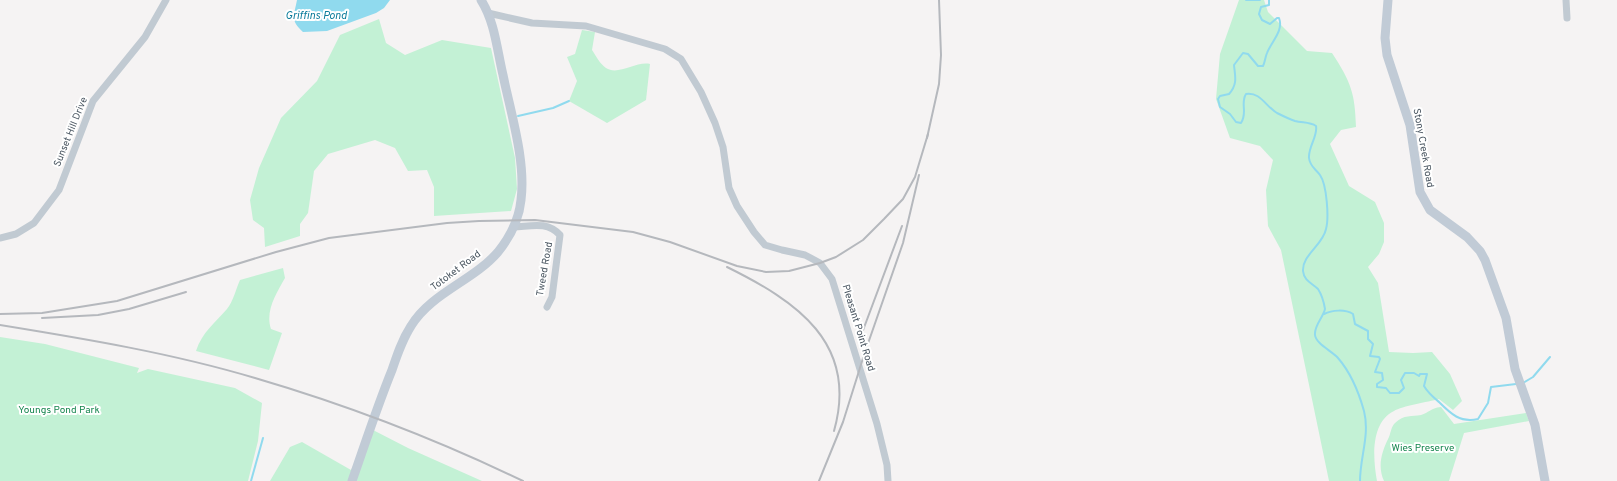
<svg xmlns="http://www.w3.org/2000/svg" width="1617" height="481" viewBox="0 0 1617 481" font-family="Overpass,sans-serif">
  <rect width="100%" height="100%" fill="#f5f3f3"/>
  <g fill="#c3f1d5">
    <path d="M1239 0H1264L1268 12 1307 51 1332 53C1351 82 1355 93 1356 127L1341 130 1330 144 1349 186 1375 202 1384 223V242L1379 254 1368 267 1378 283 1389 352 1413 353 1432 352 1450 374 1462 401 1453 410 1439 399C1428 402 1402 406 1394 411 1370 423 1373 459 1377 481H1329L1281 250 1268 226 1266 190 1273 160 1260 146 1230 138 1216 99 1220 54Z"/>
    <path d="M379 19 386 43 405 55 442 40 491 48 515 158 517 189 511 211 434 216V187L427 170 408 171 395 148 375 140 328 154 314 171 308 213 300 224V236L265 247 264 228 253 220 250 200 259 168 281 118 317 81 340 35Z"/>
    <path d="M582 30 595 32 592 50C596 56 600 64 606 68 618 76 636 61 650 64L646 100 607 123 569 101 577 81 567 57 575 54Z"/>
    <path d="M283 268 285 278C276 294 265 311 271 329L282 333 269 370 196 351C202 332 215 323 227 309 233 302 236 289 240 280Z"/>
    <path d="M0 337 45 344 139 368 137 373 148 369 235 388 262 403 258 441 248 481H0Z"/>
    <path d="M1441 407 1454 424 1526 413 1529 421 1464 433 1449 481H1384C1377 466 1382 451 1389 437 1391 432 1391 427 1395 423 1404 414 1412 417 1421 415 1429 413 1430 408 1441 407Z"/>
    <path d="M373 430 408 448 482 481H270L290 447 302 442 351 470Z"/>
  </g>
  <path fill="#90daee" d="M297 0H390L384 8 376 13 327 31 303 32C290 20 294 16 297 0Z"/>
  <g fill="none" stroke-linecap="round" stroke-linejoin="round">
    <g stroke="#90daee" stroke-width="2">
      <path d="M1246 0H1260"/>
      <path d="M1269 0V5L1261 7 1259 14 1262 20 1270 24 1277 18H1279C1284 31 1271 42 1267 53 1265 58 1265 62 1263 66H1258L1248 54 1243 53 1234 65C1235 76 1238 84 1229 94L1220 96 1218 99 1220 107 1230 114 1236 122 1241 123C1248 113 1240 103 1246 94 1261 92 1265 106 1277 113 1283 116 1289 119 1295 121 1303 123 1310 122 1316 126 1318 136 1308 147 1309 158 1310 167 1316 169 1320 175 1327 185 1329 218 1326 229 1323 245 1302 255 1303 271 1304 281 1312 283 1318 289 1322 295 1324 303 1325 309 1323 318 1314 325 1315 335 1316 344 1332 351 1338 358 1351 373 1359 393 1364 411 1370 435 1360 457 1360 481"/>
      <path d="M518 116 553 108 569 101"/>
      <path d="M1324 314C1332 310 1345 309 1353 314L1355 324 1368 331V339L1373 344 1370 356 1379 357 1380 359 1375 372 1382 373 1383 380 1377 384V387L1386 388 1390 393H1399L1404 388 1401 380 1405 373H1414L1419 376 1420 374H1427L1424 386C1428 393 1433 397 1439 402 1451 414 1460 423 1478 419L1488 403 1491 387 1516 384"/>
      <path d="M1523 383 1533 377 1550 357"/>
      <path d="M251 481 263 438"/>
    </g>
    <g stroke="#c1cad2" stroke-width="7">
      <path d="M1566 0 1567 18"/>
      <path d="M488 13 532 23 586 26 665 49 681 59 701 92 715 123 723 147 729 188 737 206 754 232 765 245 782 250 805 255 820 263 832 279 877 424 887 465 888 481"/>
      <path d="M514 227C532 226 547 221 560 235L552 297 547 307"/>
      <path d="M0 238 16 234 34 223 59 190 93 101 145 37 166 0"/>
    </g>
    <g stroke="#c1cbd6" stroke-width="9">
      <path d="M1388 0 1385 38 1387 55 1410 125 1420 192 1430 210 1467 237 1480 251 1485 260 1506 318 1515 369 1535 425 1545 481"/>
      <path d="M352 481C365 444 377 407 392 370 397 355 402 340 411 326 431 293 473 281 498 252 510 237 519 220 521 200 526 161 511 114 503 75 497 50 495 22 481 0"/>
    </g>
    <g stroke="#b5b8bd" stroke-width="2">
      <path d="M927 138 939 84 941 55 939 0"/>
      <path d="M727 267C796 301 859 343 834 431"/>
      <path d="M0 314 42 313 117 301 276 252 329 238 447 223 479 221 535 220 633 232 670 242 737 266 766 272 789 271 820 263 836 257 863 240 884 219 903 199 915 177 928 134"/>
      <path d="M42 318 98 315 129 309 186 292"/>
      <path d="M0 325C86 339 171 353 255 378 347 405 436 439 523 481"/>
      <path d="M859 341 902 226"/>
      <path d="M819 481 843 422 864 355 903 243 919 175"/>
    </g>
  </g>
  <g text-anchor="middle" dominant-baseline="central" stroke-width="4" stroke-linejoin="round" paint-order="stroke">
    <g font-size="10" fill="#4a5661" stroke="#fff">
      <text transform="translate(71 132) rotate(-68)">Sunset Hill Drive</text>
      <text transform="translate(1423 148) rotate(80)">Stony Creek Road</text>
      <text transform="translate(545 269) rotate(-80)">Tweed Road</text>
      <text transform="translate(456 271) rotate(-37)">Totoket Road</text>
      <text transform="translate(858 328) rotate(73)">Pleasant Point Road</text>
    </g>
    <g font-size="10" fill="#17864f" stroke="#fff">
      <text x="59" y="410">Youngs Pond Park</text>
      <text x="1423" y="448">Wies Preserve</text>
    </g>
    <g font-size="11" font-style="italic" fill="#0c7c9b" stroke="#fff">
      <text x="316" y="16">Griffins Pond</text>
    </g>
  </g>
</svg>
